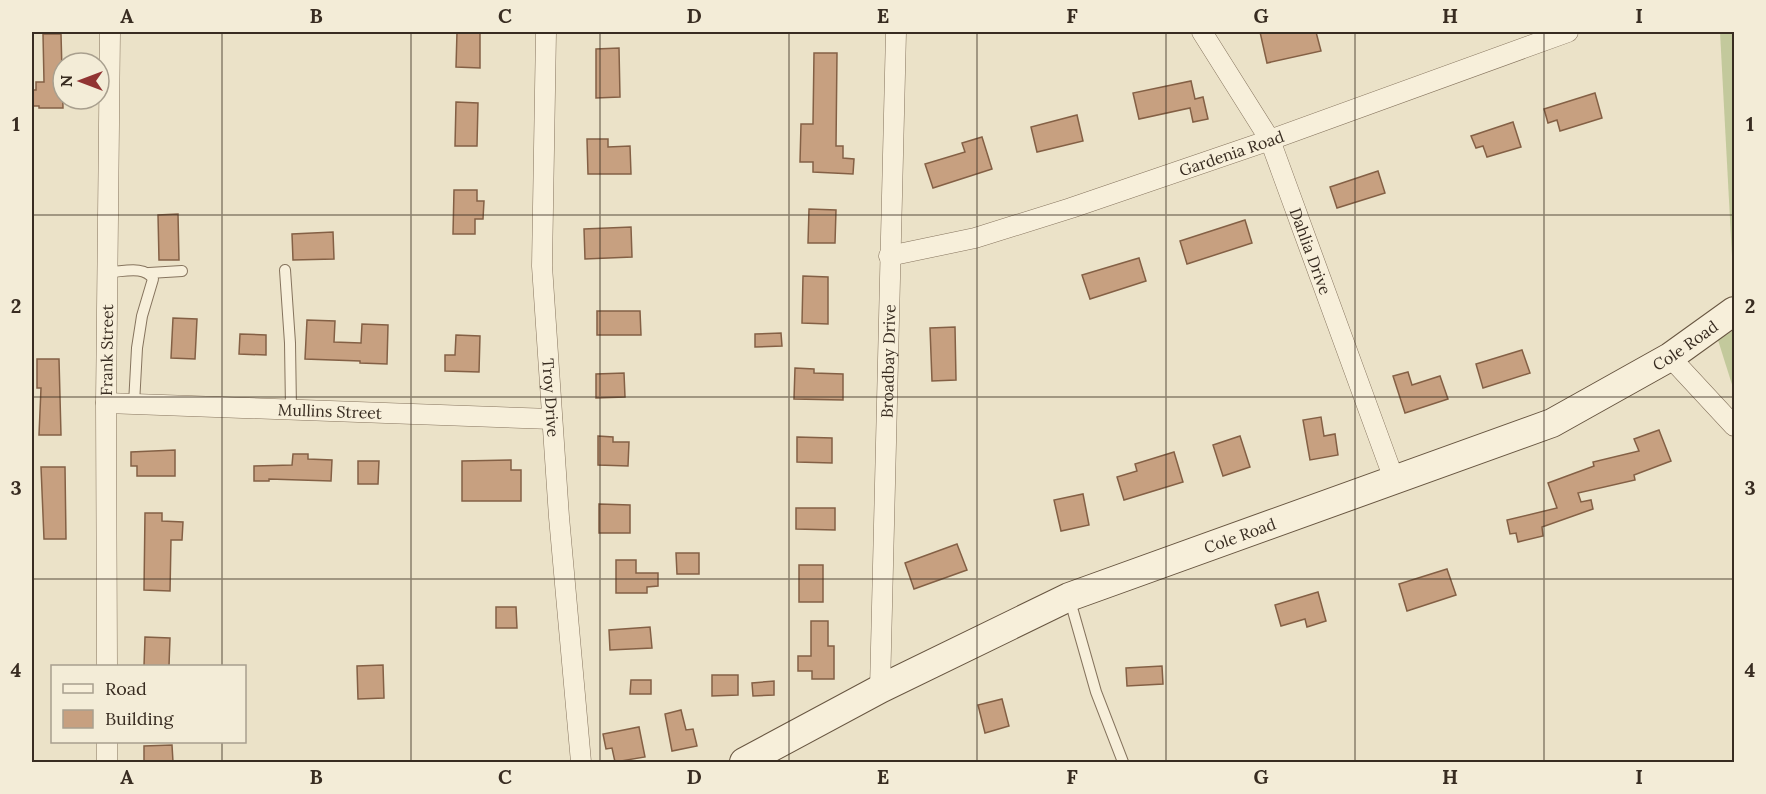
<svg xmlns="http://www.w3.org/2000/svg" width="1766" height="794" viewBox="0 0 1766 794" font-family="Lora,serif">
  <rect width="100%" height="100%" fill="#ebe2c8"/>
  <g fill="#c3c99c">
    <path d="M1720 32H1734L1733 275Z"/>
    <path d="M1734 330V391L1718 340Z"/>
  </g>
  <g fill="#c7a080" stroke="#846045" stroke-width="1.5">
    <path d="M457 32H480V68L456 67Z"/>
    <path d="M1260 32H1316L1321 51 1267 63Z"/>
    <path d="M43 34H61L63 108H39V106H32V90H36V82H44Z"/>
    <path d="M619 48 620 97 596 98V49Z"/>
    <path d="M814 53H837L836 146H843V158L854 159 853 174 813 172V162H800L801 124H813Z"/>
    <path d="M1191 81 1195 99 1203 97 1208 119 1193 122 1190 108 1139 119 1133 93Z"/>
    <path d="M1595 93 1602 118 1560 131 1557 120 1548 123 1544 109Z"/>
    <path d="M456 102 478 103 477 146H455Z"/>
    <path d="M1077 115 1083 141 1037 152 1031 127Z"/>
    <path d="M1513 122 1521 147 1487 157 1483 146 1476 148 1471 136Z"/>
    <path d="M982 137 992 169 933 188 925 164 965 152 962 143Z"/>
    <path d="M587 139H608V147L630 146 631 174H588Z"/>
    <path d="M1378 171 1385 193 1337 208 1330 187Z"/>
    <path d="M454 190H477V201H484L483 219H475V234H453Z"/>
    <path d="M809 209 836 210 835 243H808Z"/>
    <path d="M178 214 179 260H159L158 215Z"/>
    <path d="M1245 220 1252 243 1187 264 1180 241Z"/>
    <path d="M631 227 632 257 585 259 584 229Z"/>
    <path d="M333 232 334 259 293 260 292 234Z"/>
    <path d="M1139 258 1146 281 1090 299 1082 275Z"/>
    <path d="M803 276 828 277V324L802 323Z"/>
    <path d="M597 311H640L641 335H597Z"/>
    <path d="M173 318 197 319 195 359 171 358Z"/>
    <path d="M307 320 335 321 334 342 361 343 362 324 388 325 387 364 360 363V361L305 359Z"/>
    <path d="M955 327 956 380 932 381 930 328Z"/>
    <path d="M781 333 782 346 755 347V334Z"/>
    <path d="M240 334 266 335V355L239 354Z"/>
    <path d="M456 335 480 336 479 372 445 371V355H455Z"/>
    <path d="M1522 350 1530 373 1483 388 1476 364Z"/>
    <path d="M37 359H59L61 435H39L41 388H37Z"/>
    <path d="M795 368 814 369V373L843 374V400L794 399Z"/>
    <path d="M1408 372 1412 385 1440 376 1448 399 1405 413 1393 376Z"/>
    <path d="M624 373 625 397 596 398V374Z"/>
    <path d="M1321 417 1324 436 1335 434 1338 455 1310 460 1303 420Z"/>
    <path d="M1659 430 1671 461 1634 475 1635 480 1578 493 1581 502 1591 500 1593 509 1542 527 1543 536 1518 542 1516 533 1510 534 1507 520 1557 508 1548 483 1594 466 1593 462 1639 451 1634 439Z"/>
    <path d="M598 436 613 437V442H629L628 466 598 465Z"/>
    <path d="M1240 436 1250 467 1223 476 1213 445Z"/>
    <path d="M797 437 832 438V463L797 462Z"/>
    <path d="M175 450V476H137V466H131V452Z"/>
    <path d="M1174 452 1183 482 1124 500 1117 477 1137 471 1135 464Z"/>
    <path d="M293 454H308V459L332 460 331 481 269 479V481H254V466L292 465Z"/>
    <path d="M511 460V470H521V501H462V461Z"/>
    <path d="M358 461H379L378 484H358Z"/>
    <path d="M41 467H65L66 539H44Z"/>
    <path d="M1083 494 1089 525 1061 531 1054 500Z"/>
    <path d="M599 504 630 505V533H599Z"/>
    <path d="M796 508H835V530L796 529Z"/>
    <path d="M145 513H162V521L183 522 182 540H171L170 591 144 590Z"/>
    <path d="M957 544 967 570 914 589 905 563Z"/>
    <path d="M676 553H699V574H677Z"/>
    <path d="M616 560H636V573H658V586L647 587V593H616Z"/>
    <rect x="799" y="565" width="24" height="37"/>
    <path d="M1447 569 1456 595 1407 611 1399 584Z"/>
    <path d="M1318 592 1326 621 1307 627 1305 619 1281 626 1275 605Z"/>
    <path d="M496 607H516L517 628H496Z"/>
    <path d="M811 621H828V646H834V679H812V671H798V656H811Z"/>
    <path d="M650 627 652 648 610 650 609 630Z"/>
    <path d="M145 637 170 638 169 666H144Z"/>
    <path d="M383 665 384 698 358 699 357 666Z"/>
    <path d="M1162 666 1163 684 1127 686 1126 668Z"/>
    <path d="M712 675H738V695L712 696Z"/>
    <path d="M631 680H651V694H630Z"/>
    <path d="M774 681V695L753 696 752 683Z"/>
    <path d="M1002 699 1009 726 985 733 978 705Z"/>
    <path d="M681 710 686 730 693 729 697 746 672 751 665 714Z"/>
    <path d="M639 727 645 757 615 762 612 748 606 749 603 734Z"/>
    <path d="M172 745 173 762H144V746Z"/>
  </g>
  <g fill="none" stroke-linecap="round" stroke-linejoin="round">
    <defs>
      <g id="lane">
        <path d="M285 270 290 343 291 409"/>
        <path d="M108 272C123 272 144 265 153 279L142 316 137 348 134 404"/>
        <path d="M149 273 182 271"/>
        <path d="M1069 597 1096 692 1123 762"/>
      </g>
      <g id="street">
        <path id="s1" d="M546 32 542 266 559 517 581 762"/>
        <path id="s2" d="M1202 32 1270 140 1395 482"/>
        <path id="s3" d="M889 256 975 238 1071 208 1270 140 1568 32"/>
        <path d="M1670 357 1734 426"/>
        <path id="s4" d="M106 403 552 419"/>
        <path id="s5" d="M107 666 106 403 110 32"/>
        <path id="s6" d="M880 689 896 32"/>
        <path d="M107 742V762"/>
      </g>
      <g id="secondary">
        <path id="s7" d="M744 762 880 689 1069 597 1552 423 1670 357 1734 311"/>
      </g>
    </defs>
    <use href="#lane" stroke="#86745e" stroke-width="12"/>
    <use href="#street" stroke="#86745e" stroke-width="21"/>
    <use href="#secondary" stroke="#685641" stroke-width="30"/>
    <use href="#lane" stroke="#f7efda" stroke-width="10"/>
    <use href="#street" stroke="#f7efda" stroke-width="20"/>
    <use href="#secondary" stroke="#f7efda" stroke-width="28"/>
  </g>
  <path fill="none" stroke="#382c21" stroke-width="1.5" stroke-opacity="0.55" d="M222 32V666M411 32V762M600 32V762M789 32V762M977 32V762M1166 32V762M1355 32V762M1544 32V762M32 215H1734M32 397H1734M32 579H1734M222 742V762"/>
  <g text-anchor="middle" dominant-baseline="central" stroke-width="6" stroke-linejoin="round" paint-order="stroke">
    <g font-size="16" fill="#382c21" stroke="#f3ecd7">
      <text stroke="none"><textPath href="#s3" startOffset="358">Gardenia Road</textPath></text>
      <text stroke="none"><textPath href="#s2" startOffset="246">Dahlia Drive</textPath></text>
      <text stroke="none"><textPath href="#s7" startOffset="1032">Cole Road</textPath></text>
      <text stroke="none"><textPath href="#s5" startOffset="316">Frank Street</textPath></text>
      <text stroke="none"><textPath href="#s6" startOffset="328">Broadbay Drive</textPath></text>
      <text stroke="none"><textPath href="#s1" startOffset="366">Troy Drive</textPath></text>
      <text stroke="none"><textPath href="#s4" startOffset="224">Mullins Street</textPath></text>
      <text stroke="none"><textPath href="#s7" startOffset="546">Cole Road</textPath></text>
    </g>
  </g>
  <rect width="1766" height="794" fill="none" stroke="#f3ecd7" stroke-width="66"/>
  <rect x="51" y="665" width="195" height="78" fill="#f3ecd7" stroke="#a89f8e" stroke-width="1.5"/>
  <rect x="63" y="684" width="30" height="9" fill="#f7efda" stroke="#a89f8e" stroke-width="1.5"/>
  <text x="105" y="695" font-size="18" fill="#382c21">Road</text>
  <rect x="63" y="710" width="30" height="18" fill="#c7a080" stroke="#a89f8e" stroke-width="1.5"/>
  <text x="105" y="725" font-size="18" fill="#382c21">Building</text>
  <g transform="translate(81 81) rotate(270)"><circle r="28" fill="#f3ecd7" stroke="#a89f8e" stroke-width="1.5"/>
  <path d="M0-4.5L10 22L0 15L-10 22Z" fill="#913432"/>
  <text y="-9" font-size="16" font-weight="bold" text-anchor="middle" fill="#382c21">N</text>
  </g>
  <rect x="33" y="33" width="1700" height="728" fill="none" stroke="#382c21" stroke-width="2"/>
  <g font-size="20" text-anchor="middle" font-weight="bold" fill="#382c21">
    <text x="127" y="23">A</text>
    <text x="316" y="23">B</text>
    <text x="505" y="23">C</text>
    <text x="694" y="23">D</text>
    <text x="883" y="23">E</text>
    <text x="1072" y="23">F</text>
    <text x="1261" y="23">G</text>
    <text x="1450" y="23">H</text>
    <text x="1639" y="23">I</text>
    <text x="16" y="131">1</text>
    <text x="1750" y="131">1</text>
    <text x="16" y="313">2</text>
    <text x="1750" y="313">2</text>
    <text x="16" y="495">3</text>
    <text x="1750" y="495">3</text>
    <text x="16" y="677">4</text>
    <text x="1750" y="677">4</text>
    <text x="127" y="784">A</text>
    <text x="316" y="784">B</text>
    <text x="505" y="784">C</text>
    <text x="694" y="784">D</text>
    <text x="883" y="784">E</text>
    <text x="1072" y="784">F</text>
    <text x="1261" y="784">G</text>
    <text x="1450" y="784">H</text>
    <text x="1639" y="784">I</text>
  </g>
</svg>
